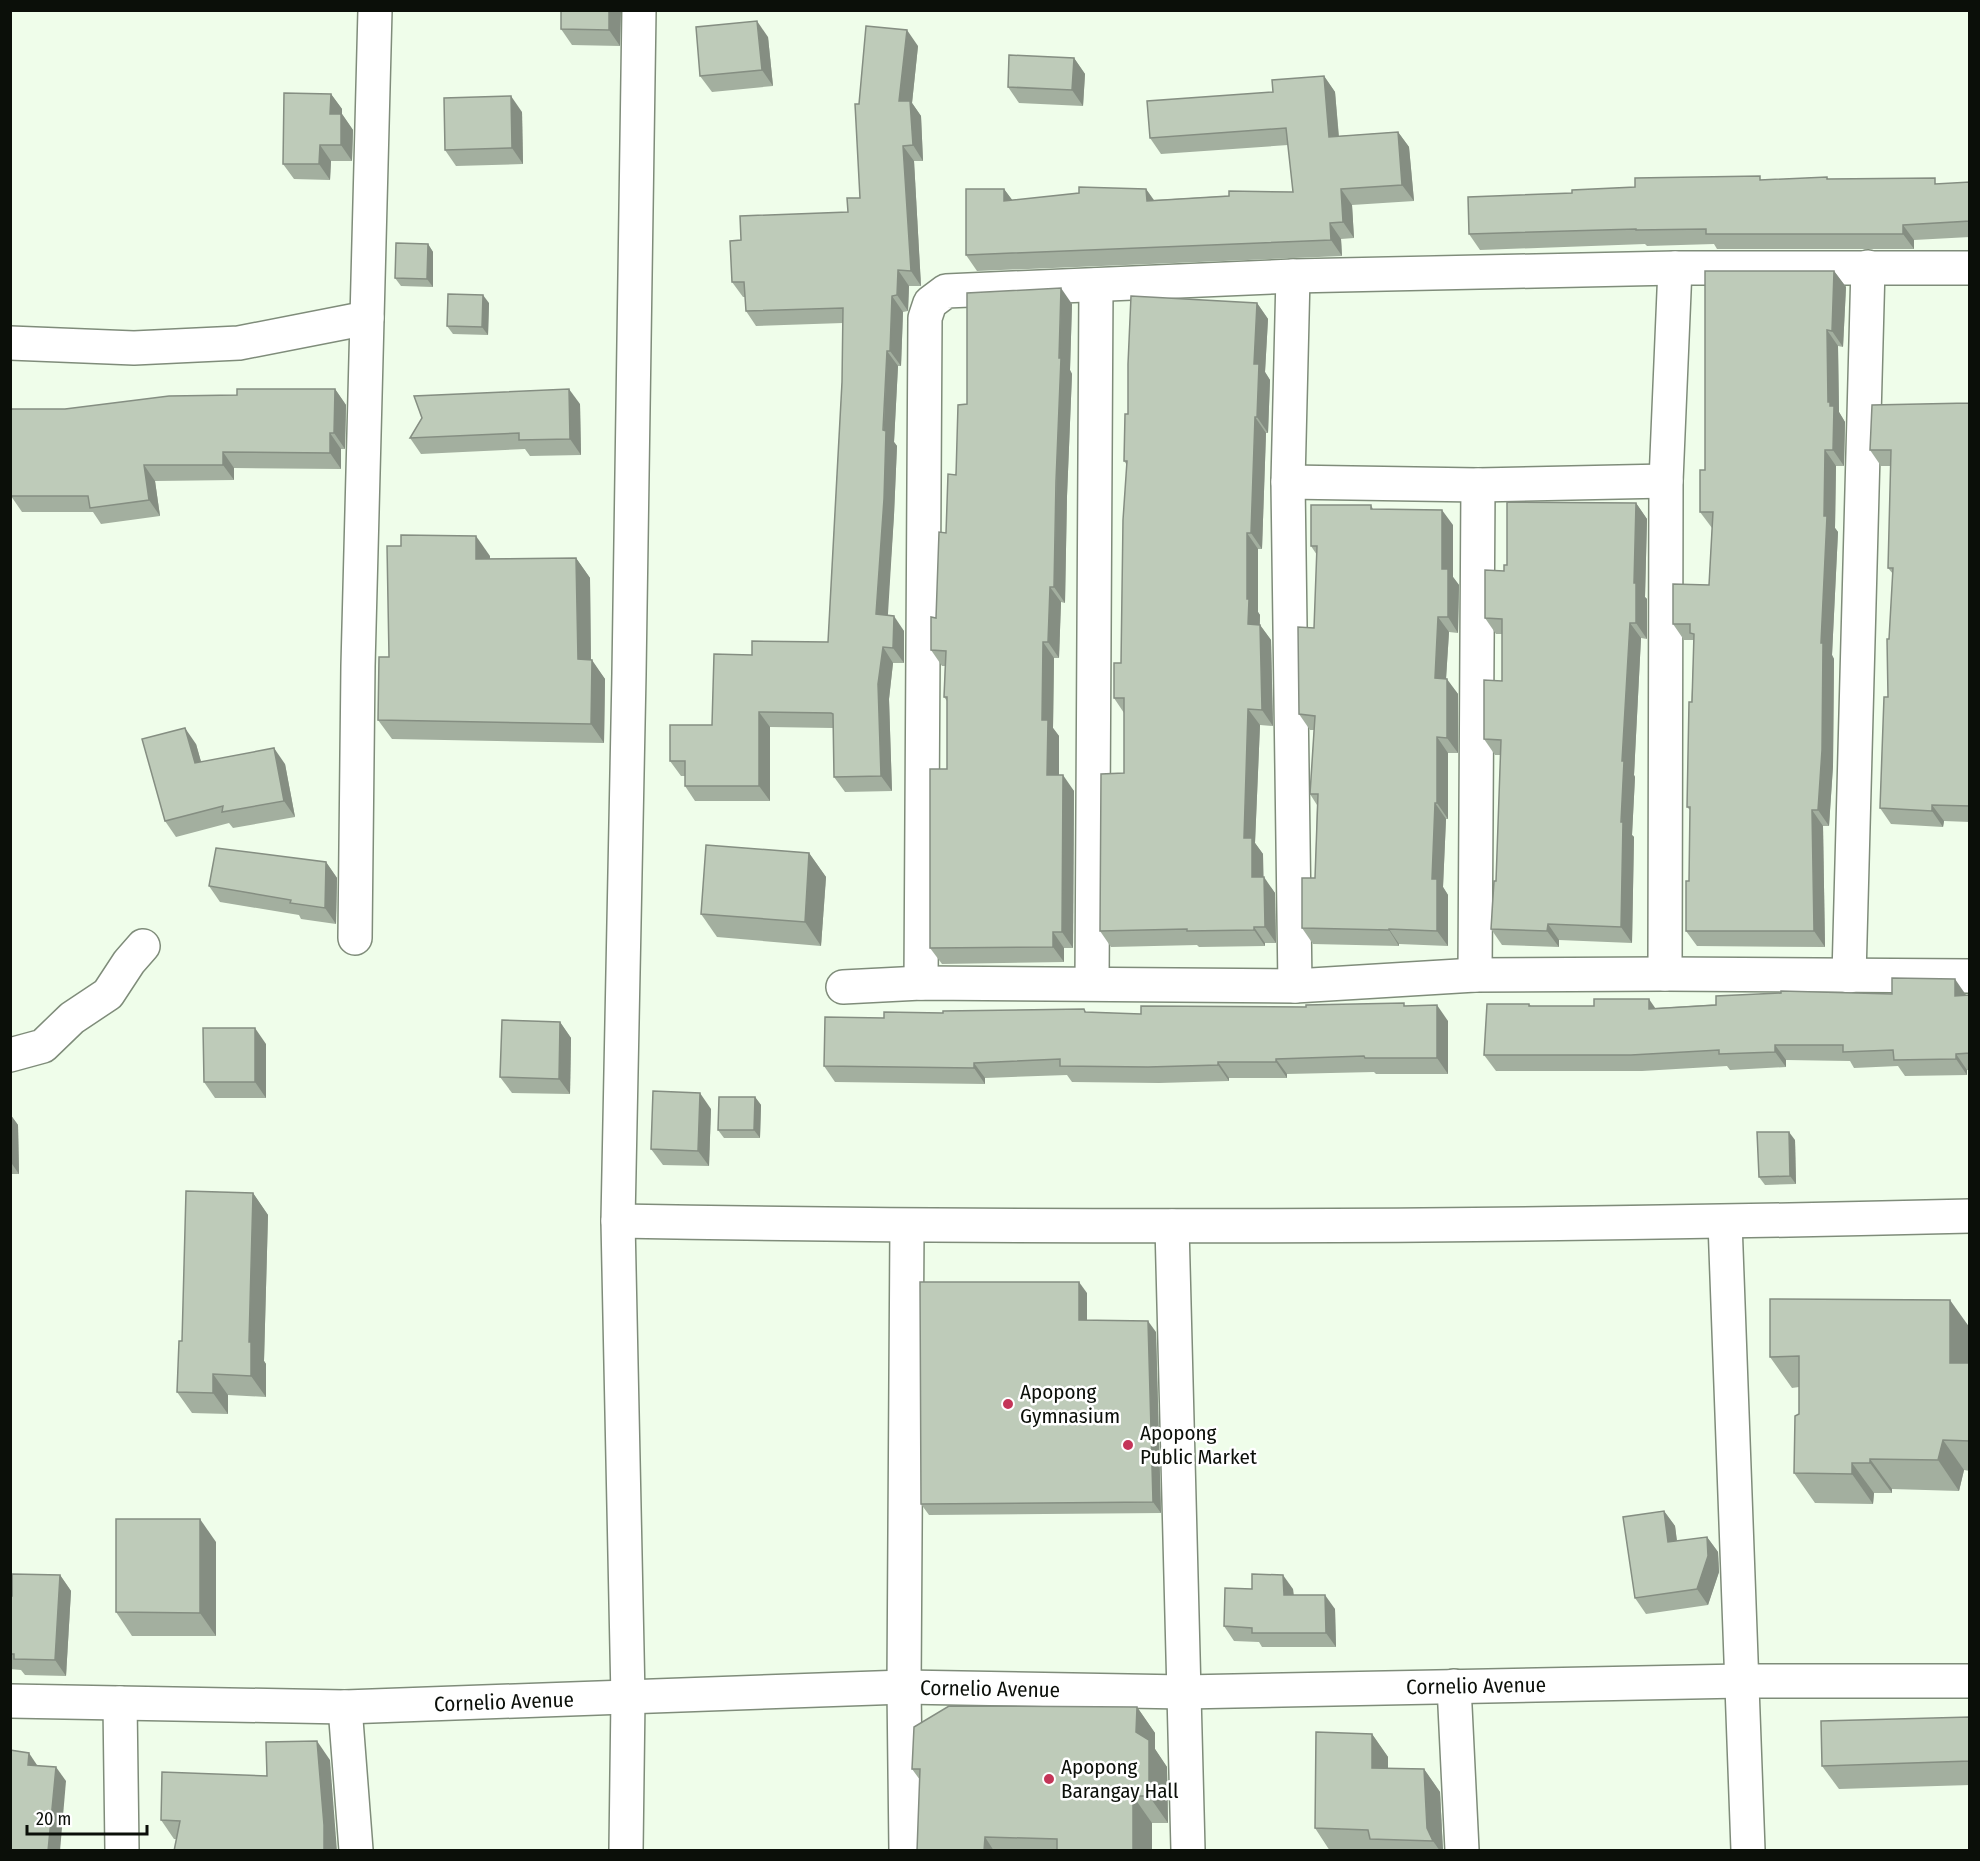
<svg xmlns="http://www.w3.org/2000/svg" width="1980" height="1861" viewBox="0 0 1980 1861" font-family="'Fira Sans Condensed',sans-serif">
  <rect width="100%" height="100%" fill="#effdea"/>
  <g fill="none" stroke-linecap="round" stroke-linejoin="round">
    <defs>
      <g id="minor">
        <path d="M1293 276 1288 482 1295 986"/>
        <path d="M10 343 134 348 239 343 367 318"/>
        <path d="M1288 482 1478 485 1666 481"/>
        <path d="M355 938 358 666 375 10"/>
        <path d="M1665 974 1666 481 1675 268"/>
        <path d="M1475 975 1478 485"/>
        <path d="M1849 976 1868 267"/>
        <path d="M921 983 925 318 930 303 946 291 1293 276 1675 268H1970"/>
        <path d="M1092 983 1096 285"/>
        <path d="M843 987 921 983 1295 986 1475 975 1665 974 1970 976"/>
        <path d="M10 1055 43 1046 72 1018 108 994 129 962 143 946"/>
        <path d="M618 1221C1068 1229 1519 1227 1970 1216"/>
        <path d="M1725 1222 1748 1850"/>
        <path d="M1172 1226 1188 1850"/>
        <path d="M1454 1686 1462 1850"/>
        <path d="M10 1701 345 1707 904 1687 1184 1692 1742 1681H1970"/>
        <path d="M120 1703 122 1850"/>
        <path d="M345 1707 356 1850"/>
        <path d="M626 1850 628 1698 618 1221 629 674 639 10"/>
        <path d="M906 1850 904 1687 907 1226"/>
      </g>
    </defs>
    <use href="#minor" stroke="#7f8c7a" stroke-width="36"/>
    <use href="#minor" stroke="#fff" stroke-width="33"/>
  </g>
  <g fill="#a3af9f">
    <path d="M561 10H621L620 46 572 45 561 29Z"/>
    <path d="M768 37 773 86 712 92 700 76Z"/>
    <path d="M918 46 912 103 921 116 923 161H914L921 286H909L908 311 903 312 901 366H898L894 442 897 446 894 515 887 615 904 631V663H893L889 699 892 791 845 792 834 777 833 728 770 727V801H695L685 786V776H681L670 761 712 725 752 655 828 642 842 382 843 323 756 326 746 311 745 297H743L732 282 741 240 848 212 860 198 859 104Z"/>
    <path d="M1074 58 1085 74 1083 106 1019 103 1008 87Z"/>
    <path d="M1324 76 1335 92 1339 136 1398 132 1409 147 1414 201 1352 205 1354 238 1341 239 1342 256 977 271 966 255 1004 189 1012 200 1146 189 1154 200 1293 192 1288 145 1161 154 1150 138 1273 92Z"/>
    <path d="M331 94 342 109V114L353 130 352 161H331L330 180 294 179 283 164Z"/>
    <path d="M522 112 523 164 456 166 445 150Z"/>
    <path d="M1827 177 1828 179 1938 184 1970 182V237L1914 240V249H1717L1714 244 1647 246 1645 244 1480 250 1469 234 1572 193 1763 180Z"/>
    <path d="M428 244 433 252V287L401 286 395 278Z"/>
    <path d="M1834 271 1846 287 1843 347 1838 346 1839 412 1845 422 1844 466H1836L1835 528 1838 532 1832 655 1834 659 1833 766 1829 826H1823L1825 947 1697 946 1686 931 1689 881 1690 810 1687 807 1694 640H1684L1673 624 1709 585 1712 528 1700 512 1705 470Z"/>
    <path d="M489 303 488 335 453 334 447 326Z"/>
    <path d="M1257 303 1268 319 1265 372 1270 380 1268 433H1266L1262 549H1258V612L1260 615V625L1271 640 1273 726 1260 725 1255 843 1263 854V877L1275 893 1276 943H1265V946L1199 947 1197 945 1111 947 1100 931 1124 773V713L1114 698 1121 663 1127 465 1124 461 1128 414Z"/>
    <path d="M1072 304 1070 370 1072 374 1067 496 1065 603 1061 602 1059 658H1054L1053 728 1059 736V775L1074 791 1073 948H1064V962L942 964 930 948 947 769V701L944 697 945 666H942L931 650 936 618 946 533 967 404Z"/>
    <path d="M335 389 346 405 345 449H341V469L234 468V480L155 481 160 516 101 524 93 512H22L11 496 65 409 237 395Z"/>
    <path d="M1970 400V822L1944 821 1943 827 1891 824 1880 808 1888 697 1889 639 1893 574 1888 568 1891 466H1881L1870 450 1969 403Z"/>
    <path d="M580 404 581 455 530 456 525 449 421 454 410 438Z"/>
    <path d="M1636 503 1647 519 1645 597 1647 599V639L1641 638 1634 775 1635 777 1632 835 1634 837 1632 943 1559 940V947L1502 945 1491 929 1496 881 1501 755H1495L1484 739 1502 681V634H1496L1485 618 1507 565Z"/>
    <path d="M1371 505 1373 509 1453 525V577L1459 585 1458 633 1449 632 1446 679 1458 694V753H1448V819H1446L1443 887 1448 895V946L1399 944V946L1313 944 1302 928 1315 878 1317 805 1310 794 1314 730H1310L1299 714 1314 628 1317 555 1311 546Z"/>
    <path d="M401 546 490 556V559L576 558 590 578 591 660 605 679 604 743 392 739 378 720 389 657Z"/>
    <path d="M196 744 201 762 285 764 295 817 233 828 229 823 176 837 165 821Z"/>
    <path d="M809 853 826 877 821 946 717 937 701 914Z"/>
    <path d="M326 862 337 878 336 924 301 919 299 915 220 902 209 886Z"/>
    <path d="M1892 994 1970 995V1070H1967V1075L1905 1076 1898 1066 1854 1068 1850 1061 1786 1060V1067L1730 1070 1727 1066 1642 1071H1496L1484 1055 1529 1004 1531 1006 1655 1008Z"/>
    <path d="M1406 1006 1448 1021V1074H1376L1374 1072 1287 1074V1078H1229V1081L1159 1083 1072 1082 1067 1075 985 1078V1084L835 1082 824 1066 884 1018 943 1013 1084 1009 1086 1012 1141 1014 1306 1007Z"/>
    <path d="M560 1022 571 1038 570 1094 512 1093 500 1077Z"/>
    <path d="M266 1044V1098H215L204 1082Z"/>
    <path d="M755 1097 761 1105 760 1138H724L718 1130Z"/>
    <path d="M711 1109 709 1166 663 1165 651 1149Z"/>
    <path d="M10 1114 18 1125 19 1174H10Z"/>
    <path d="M1795 1140 1796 1184 1765 1185 1759 1177Z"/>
    <path d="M253 1193 268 1215 264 1361 266 1364V1397L228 1395V1414L192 1413 177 1392 182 1341Z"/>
    <path d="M1087 1293V1321L1156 1332 1161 1513 929 1515 921 1504Z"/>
    <path d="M1970 1328V1471L1964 1470 1959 1491 1892 1489V1493H1874L1873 1504 1815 1503 1794 1473 1799 1414V1387L1792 1388 1770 1357Z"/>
    <path d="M1664 1511 1675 1526 1677 1541 1707 1537 1718 1552 1719 1572 1708 1605 1646 1614 1635 1598Z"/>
    <path d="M216 1542V1636H132L116 1612Z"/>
    <path d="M60 1575 71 1591 66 1676 25 1675 21 1670 10 1669V1596H12Z"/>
    <path d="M1293 1589 1294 1595 1335 1609 1336 1647H1262L1259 1642 1234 1641 1224 1626Z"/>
    <path d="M1137 1707 1155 1733V1749L1167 1767 1168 1823H1152V1851H917L920 1780 912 1769Z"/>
    <path d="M1970 1717V1785L1839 1789 1822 1766Z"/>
    <path d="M1372 1734 1388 1757V1768L1424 1769 1440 1792 1443 1851H1330L1315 1828Z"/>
    <path d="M330 1760 176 1839H174L161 1820 267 1776Z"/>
  </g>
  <g fill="#858e82">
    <path d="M609 10H621L620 46 609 30Z"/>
    <path d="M757 21 768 37 773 86 762 70Z"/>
    <path d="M907 30 918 46 912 103 921 116 923 161 913 145 899 101Z"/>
    <path d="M1074 58 1085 74 1083 106 1072 90Z"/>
    <path d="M1324 76 1335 92 1340 153 1329 137Z"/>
    <path d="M331 94 342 109V114L353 130 352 161 341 145 330 114Z"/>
    <path d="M511 96 522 112 523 164 512 148Z"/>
    <path d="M1398 132 1409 147 1414 201 1402 185Z"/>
    <path d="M320 145 331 161 330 180 319 164Z"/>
    <path d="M903 146 914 161 921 286 911 271Z"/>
    <path d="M1004 189 1016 205 1004 201Z"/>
    <path d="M1146 189 1157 205 1147 201Z"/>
    <path d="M1341 189 1352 205 1354 238 1343 222Z"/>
    <path d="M1330 223 1341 239 1342 256 1331 240Z"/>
    <path d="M1903 225 1914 240V249L1903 234Z"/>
    <path d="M428 244 433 252V287L427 279Z"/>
    <path d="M898 270 909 286 908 311 897 295Z"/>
    <path d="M1834 271 1846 287 1843 347 1832 331Z"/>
    <path d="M1061 288 1072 304 1070 370 1072 374 1067 496 1065 603 1054 587Z"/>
    <path d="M483 295 489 303 488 335 482 327Z"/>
    <path d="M892 296 903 312 901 366 890 351Z"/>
    <path d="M1257 303 1268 319 1265 372 1270 380 1268 433 1257 417 1254 364Z"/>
    <path d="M1827 330 1838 346 1839 412 1845 422 1844 466 1833 450 1828 402Z"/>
    <path d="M887 351 898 366 894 442 897 446 894 515 887 630 876 614Z"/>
    <path d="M335 389 346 405 345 449 334 433Z"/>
    <path d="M569 389 580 404 581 455 570 439Z"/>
    <path d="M1255 417 1266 433 1262 549 1251 533Z"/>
    <path d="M330 433 341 449V469L330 453Z"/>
    <path d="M1825 450 1836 466 1835 528 1838 532 1832 655 1834 659 1833 766 1829 826 1818 810 1821 643 1824 516Z"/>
    <path d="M223 452 234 468V480L223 465Z"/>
    <path d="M144 465 155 481 160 516 149 500Z"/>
    <path d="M1636 503 1647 519 1645 597 1647 599V639L1636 623 1634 583Z"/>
    <path d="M1442 510 1453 525V577L1459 585 1458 633 1448 617 1442 569Z"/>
    <path d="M1247 533 1258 549V612L1260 615 1259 640 1248 624 1247 599Z"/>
    <path d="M476 536 490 556 489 578 476 559Z"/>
    <path d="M576 558 590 578 591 671 592 660 605 679 604 743 591 724 578 659Z"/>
    <path d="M1050 587 1061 602 1059 658 1048 642Z"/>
    <path d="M894 616 904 631V663L893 648Z"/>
    <path d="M1438 617 1449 632 1445 694 1435 678Z"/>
    <path d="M1630 623 1641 638 1634 775 1635 777 1632 835 1634 837 1632 943 1621 927 1622 761Z"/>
    <path d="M1260 625 1271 640 1273 726 1262 710Z"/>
    <path d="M1043 642 1054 658 1053 728 1059 736V791L1047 775 1042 720Z"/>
    <path d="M883 647 893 663 889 699 892 791 881 776 878 684Z"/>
    <path d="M1447 679 1458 694V753L1447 738Z"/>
    <path d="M1248 709 1260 725 1255 843 1263 854 1264 893 1252 877 1244 838Z"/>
    <path d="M759 712 770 727V801L759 786Z"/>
    <path d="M185 728 196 744 206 779 195 763Z"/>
    <path d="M1437 737 1448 753V819L1437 803Z"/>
    <path d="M274 748 285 764 295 817 284 801Z"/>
    <path d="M1063 775 1074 791 1073 948 1062 932Z"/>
    <path d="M1435 803 1446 819 1443 887 1448 895V946L1437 931 1432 879Z"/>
    <path d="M1932 805 1944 821 1943 827 1932 811Z"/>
    <path d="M1812 810 1823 826 1825 947 1814 931Z"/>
    <path d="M809 853 826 877 821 946 805 922Z"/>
    <path d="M326 862 337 878 336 924 325 908Z"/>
    <path d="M1264 877 1275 893 1276 943 1265 927Z"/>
    <path d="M1548 924 1559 940V947L1547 931Z"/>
    <path d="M1254 927 1265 943V946L1254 930Z"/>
    <path d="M1389 929 1399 944V946L1389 930Z"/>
    <path d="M1053 932 1064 948V962L1053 947Z"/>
    <path d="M1955 979 1966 995V1012L1955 996Z"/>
    <path d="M1649 999 1660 1015 1649 1009Z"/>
    <path d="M1437 1005 1448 1021V1074L1437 1058Z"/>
    <path d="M560 1022 571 1038 570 1094 559 1079Z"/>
    <path d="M255 1028 266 1044V1098L255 1082Z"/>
    <path d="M1775 1045 1786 1060V1067L1775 1052Z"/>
    <path d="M1956 1054 1967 1070V1075L1956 1059Z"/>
    <path d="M1276 1059 1287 1074V1078L1276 1062Z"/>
    <path d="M1218 1062 1229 1078V1081L1218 1065Z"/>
    <path d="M974 1063 985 1078V1084L974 1068Z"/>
    <path d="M700 1093 711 1109 709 1166 698 1151Z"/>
    <path d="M755 1097 761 1105 760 1138 754 1130Z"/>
    <path d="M10 1114 18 1125 19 1174 10 1161Z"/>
    <path d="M1789 1132 1795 1140 1796 1184 1790 1176Z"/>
    <path d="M253 1193 268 1215 264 1361 266 1364V1397L251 1376 249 1342Z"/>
    <path d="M1079 1282 1087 1293V1332L1079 1320Z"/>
    <path d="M1950 1300 1970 1328V1390L1950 1363Z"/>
    <path d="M1148 1321 1156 1332 1161 1513 1153 1502Z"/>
    <path d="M213 1374 228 1395V1414L213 1393Z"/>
    <path d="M1943 1440 1964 1470 1959 1491 1938 1460Z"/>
    <path d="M1870 1459 1892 1489V1493L1870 1463Z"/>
    <path d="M1852 1463 1874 1493 1873 1504 1852 1474Z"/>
    <path d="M1664 1511 1675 1526 1679 1558 1668 1542Z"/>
    <path d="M200 1519 216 1542V1636L200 1613Z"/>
    <path d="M1707 1537 1718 1552 1719 1572 1708 1605 1697 1589Z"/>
    <path d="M60 1575 71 1591 66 1676 55 1660Z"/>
    <path d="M1283 1575 1293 1589 1294 1609 1284 1595Z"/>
    <path d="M1325 1595 1335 1609 1336 1647 1326 1633Z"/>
    <path d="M1137 1707 1155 1733V1749L1167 1767 1168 1823 1149 1796 1136 1732Z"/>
    <path d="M1372 1734 1388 1757V1791L1372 1768Z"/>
    <path d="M317 1741 330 1760 337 1851H324Z"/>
    <path d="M29 1753 39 1768 28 1765Z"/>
    <path d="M56 1767 66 1781 60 1851H48Z"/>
    <path d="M1424 1769 1440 1792 1443 1851H1440L1433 1841 1427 1828Z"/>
    <path d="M1133 1796 1152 1823V1851H1134L1133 1850Z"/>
    <path d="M985 1837 994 1851H984Z"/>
  </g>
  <g fill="#becbb9" stroke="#858e82" stroke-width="1.5">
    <path d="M561 10H609V30L561 29Z"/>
    <path d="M757 21 762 70 700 76 696 27Z"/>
    <path d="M866 26 907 30 899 101H910L913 145 903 146 911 271 898 270 897 295 892 296 890 351H887L883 430 886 431 884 499 876 614 894 616 893 648 883 647 878 684 881 776 834 777 833 714 831 713 759 712V786H685V761H670V725H712L714 654 752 655V641L828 642 842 382 843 308 746 311 744 282H732L730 241 741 240 740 216 848 212 847 198H860L855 104H859Z"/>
    <path d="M1009 55 1074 58 1072 90 1008 87Z"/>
    <path d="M1324 76 1329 137 1398 132 1402 185 1341 189 1343 222 1330 223 1331 240 966 255V189H1004V201L1079 193V187L1146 189 1147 201 1229 196V191L1293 192 1286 128 1150 138 1147 101 1273 92 1272 80Z"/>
    <path d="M284 93 331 94 330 114H341V145H320L319 164H283Z"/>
    <path d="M511 96 512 148 445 150 444 98Z"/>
    <path d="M1760 176V180L1827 177V179L1935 178V184L1970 182V221L1903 225V234H1706V229L1636 230V229L1469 234 1468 197 1572 193V190L1635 187V178Z"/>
    <path d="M396 243 428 244 427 279 395 278Z"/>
    <path d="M1705 271H1834L1832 331 1827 330 1828 402H1830V406H1834L1833 450H1825L1824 516H1827L1821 643H1823L1822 750 1818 810H1812L1814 931H1686V881H1689L1690 807H1687L1689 702H1692L1694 634 1690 633V624H1673V584L1709 585 1713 512H1700V470H1705Z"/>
    <path d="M1061 288 1059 358H1061L1056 481 1054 587H1050L1048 642H1043L1042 720H1048L1047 775H1063L1062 932H1053V947L930 948V769H947V697H944L946 651 931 650V617L936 618 939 532 946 533 948 474 956 475 958 405 967 404V293Z"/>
    <path d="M448 294 483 295 482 327 447 326Z"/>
    <path d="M1131 296 1257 303 1254 364H1259L1257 417H1255L1251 533H1247V599H1249L1248 624 1260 625 1262 710 1248 709 1244 838H1252V877H1264L1265 927H1254V930L1187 931V929L1100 931 1101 774 1124 773V698H1114V663H1121L1123 520 1127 461H1124L1125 414H1128V364Z"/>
    <path d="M237 389H335L334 433H330V453L223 452V465H144L149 500 90 508 88 496H11L10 409H65L169 396 237 395Z"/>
    <path d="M569 389 570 439 519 440V433L410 438 422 418 414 396Z"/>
    <path d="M1969 400H1970V806L1932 805V811L1880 808 1884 697H1888L1887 639H1889L1893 568H1888L1891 450H1870L1872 405 1969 403Z"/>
    <path d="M1507 502 1636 503 1634 583H1636V623H1630L1622 761H1624L1621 822H1623L1621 927 1548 924 1547 931 1491 929 1494 881H1496L1501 740 1484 739V680L1502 681V619L1485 618V570L1504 571V565H1507Z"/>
    <path d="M1311 505H1371V509L1442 510V569H1448V617H1438L1435 678 1447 679V738L1437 737V803H1435L1432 879H1437V931L1389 929V930L1302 928V878H1315L1318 794H1310L1315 716 1299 714 1298 627 1314 628 1317 546H1311Z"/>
    <path d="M401 535 476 536V559L576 558 578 659 592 660 591 724 378 720 379 657H389L387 546H401Z"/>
    <path d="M185 728 195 763 274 748 284 801 222 812 223 806 165 821 142 739Z"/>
    <path d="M706 845 809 853 805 922 701 914Z"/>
    <path d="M216 848 326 862 325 908 290 903 291 900 209 886Z"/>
    <path d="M1892 978 1955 979V996L1970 995V1053L1956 1054V1059L1894 1060 1893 1050 1843 1052V1045H1775V1052L1719 1054V1050L1631 1055H1484L1487 1004H1529V1006H1594V999H1649V1009L1716 1005V996L1781 993V991L1892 994Z"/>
    <path d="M1404 1003V1006L1437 1005V1058H1365L1364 1056 1276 1059V1062H1218V1065L1148 1067 1060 1066V1059L974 1063V1068L824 1066 825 1017 884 1018V1012L943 1013V1011L1084 1009 1085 1012 1141 1014V1006L1306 1007V1005Z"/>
    <path d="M502 1020 560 1022 559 1079 500 1077Z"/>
    <path d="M203 1028H255V1082H204Z"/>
    <path d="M653 1091 700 1093 698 1151 651 1149Z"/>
    <path d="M719 1097H755L754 1130H718Z"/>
    <path d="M1757 1132H1789L1790 1176 1759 1177Z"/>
    <path d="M186 1191 253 1193 249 1342H251V1376L213 1374V1393L177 1392 179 1341H182Z"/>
    <path d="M920 1282H1079V1320L1148 1321 1153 1502 921 1504Z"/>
    <path d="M1770 1299 1950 1300V1363H1970V1441L1943 1440 1938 1460 1870 1459V1463H1852V1474L1794 1473 1795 1416 1799 1414V1356L1770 1357Z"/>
    <path d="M1664 1511 1668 1542 1707 1537 1708 1556 1697 1589 1635 1598 1623 1517Z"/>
    <path d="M116 1519H200V1613L116 1612Z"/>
    <path d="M12 1574 60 1575 55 1660 14 1659V1654H10V1596H12Z"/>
    <path d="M1252 1574 1283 1575 1284 1595H1325L1326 1633H1252V1628L1224 1626 1225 1588 1252 1589Z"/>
    <path d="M949 1706 1137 1707 1136 1732 1149 1740V1796H1133V1850H1130V1851H1057V1839L985 1837 984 1851H917L920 1769H912L914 1727Z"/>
    <path d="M1970 1717V1761L1822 1766 1821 1721Z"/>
    <path d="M1316 1732 1372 1734V1768L1424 1769 1427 1828 1433 1841 1370 1839 1368 1830 1315 1828Z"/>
    <path d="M317 1741 324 1825V1851H174L180 1821 161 1820 162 1772 267 1776 266 1742Z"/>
    <path d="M10 1750 29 1753 28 1765 56 1767 48 1851H10Z"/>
  </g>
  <g fill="#c43558" stroke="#fff" stroke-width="2">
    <circle cx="1008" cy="1404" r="6"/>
    <circle cx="1128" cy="1445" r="6"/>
    <circle cx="1049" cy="1779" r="6"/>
  </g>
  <g text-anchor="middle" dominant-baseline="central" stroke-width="5" stroke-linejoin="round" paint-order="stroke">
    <g font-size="21" fill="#0b0f09" stroke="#fff" text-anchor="start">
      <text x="1020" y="1392">Apopong<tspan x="1020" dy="24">Gymnasium</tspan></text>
      <text x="1140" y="1433">Apopong<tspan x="1140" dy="24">Public Market</tspan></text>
      <text x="1061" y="1767">Apopong<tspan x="1061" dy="24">Barangay Hall</tspan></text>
    </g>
    <g font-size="21" fill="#0b0f09" stroke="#fff">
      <text transform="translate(1476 1686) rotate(-1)">Cornelio Avenue</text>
      <text transform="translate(990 1689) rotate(1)">Cornelio Avenue</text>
      <text transform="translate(504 1702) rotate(-2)">Cornelio Avenue</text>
    </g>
  </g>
  <rect width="1980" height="1861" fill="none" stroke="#0b0f09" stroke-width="24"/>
  <path d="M27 1825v9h120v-9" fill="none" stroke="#0b0f09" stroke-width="3"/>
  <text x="36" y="1825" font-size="18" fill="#0b0f09" stroke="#ffffff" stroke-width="4.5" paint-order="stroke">20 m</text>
</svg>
